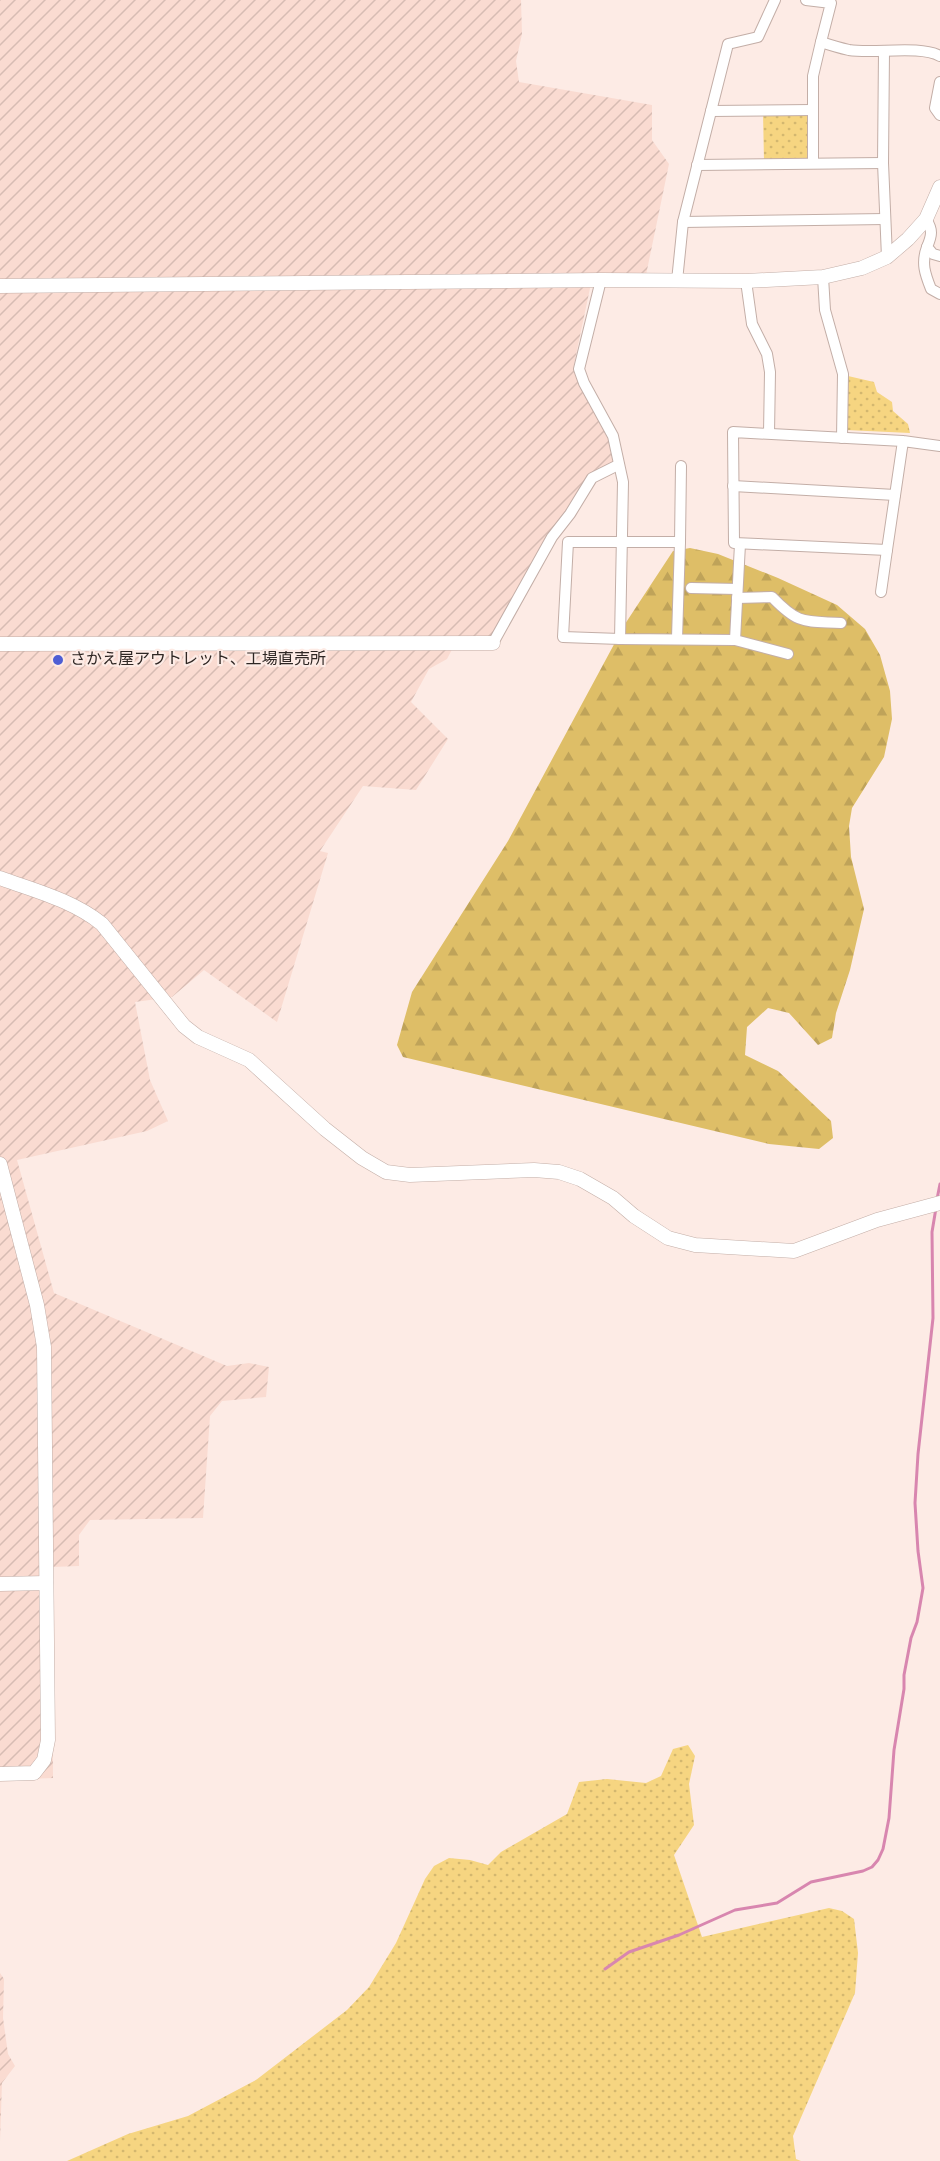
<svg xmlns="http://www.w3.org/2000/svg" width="940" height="2161" viewBox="0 0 940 2161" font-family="Overpass,'Noto Sans JP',sans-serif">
  <defs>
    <pattern id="industrial-furrows" width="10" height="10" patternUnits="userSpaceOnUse" patternTransform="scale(1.5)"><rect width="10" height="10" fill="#fadbd1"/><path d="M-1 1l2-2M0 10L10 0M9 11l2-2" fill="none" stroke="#d7bcb3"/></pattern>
    <pattern id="grass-dots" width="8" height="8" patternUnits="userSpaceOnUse" patternTransform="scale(1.5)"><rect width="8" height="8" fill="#f6d581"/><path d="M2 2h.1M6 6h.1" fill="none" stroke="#d3b76f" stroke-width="1.8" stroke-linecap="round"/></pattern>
    <pattern id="forest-firs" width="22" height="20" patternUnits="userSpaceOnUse" patternTransform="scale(1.5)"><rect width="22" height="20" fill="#debe67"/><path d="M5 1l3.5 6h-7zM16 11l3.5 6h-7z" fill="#bfa359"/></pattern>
  </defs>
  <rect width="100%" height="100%" fill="#fdebe5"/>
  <g fill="url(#industrial-furrows)">
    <path d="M0 0H521L522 34 516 61 519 82 652 105V140L669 164 646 275 593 274 573 369 609 438 613 463 593 473 493 638H458L447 659 429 669 411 702 448 739 416 790 363 786 320 851 328 853 277 1022 204 970 172 997 135 1002 150 1080 168 1121 147 1131 17 1160 54 1293 227 1366 249 1363 269 1367 266 1397 222 1401 210 1416 203 1518 90 1520 79 1535V1566L52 1567 53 1778 0 1780Z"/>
    <path d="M0 1973 4 1979 3 2018 8 2054 15 2066 2 2083 0 2142Z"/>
  </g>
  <g fill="url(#grass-dots)">
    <path d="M763 113H810V161H764Z"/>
    <path d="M848 376 874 382 877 392 892 402 893 411 908 424 910 433 846 430Z"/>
    <path d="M688 1745 695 1756 689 1784 694 1825 674 1855 702 1937 829 1908 842 1911 854 1919 858 1953 855 1993 793 2136 796 2159 801 2161H67L128 2134 188 2116 256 2080 347 2010 369 1987 396 1943 425 1879 434 1866 449 1858 470 1860 488 1865 501 1852 567 1814 579 1782 607 1779 646 1783 661 1776 673 1749Z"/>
  </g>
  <path fill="url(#forest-firs)" d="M690 548 718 554 778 578 837 605 865 629 880 655 890 691 892 719 884 757 852 808 849 826 851 857 864 909 850 970 836 1013 832 1038 818 1045 789 1013 768 1008 747 1027 745 1055 778 1071 831 1121 833 1138 819 1149 769 1144 403 1057 397 1045 412 992 508 841 625 624 673 551Z"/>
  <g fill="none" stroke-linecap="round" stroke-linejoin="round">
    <g stroke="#d886af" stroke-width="3">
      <path d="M937 1199 940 1184"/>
      <path d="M605 1969 629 1952 679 1935 735 1910 777 1903 811 1882 863 1871 872 1867 878 1860 883 1849 889 1818 894 1750 904 1689V1675L911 1638 917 1622 923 1588 918 1551 915 1503 918 1454 933 1318 932 1232 936 1208"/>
    </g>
    <defs>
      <g id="minor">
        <path d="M806 0 831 3 821 42C830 45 840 48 849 50 874 54 920 45 940 56"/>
        <path d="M884 51 883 163 887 257"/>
        <path d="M940 82 935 108 940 115"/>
        <path d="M711 111 812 110"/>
        <path d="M813 163V76L821 42"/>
        <path d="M697 165 883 163"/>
        <path d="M926 219C933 230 932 235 927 247L933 254 940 256"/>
        <path d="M683 222 885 219"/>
        <path d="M927 247C921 263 925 274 931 289L940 294"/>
        <path d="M823 277 825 310 843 374 842 438"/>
        <path d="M601 280 579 369 584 383 613 436 623 482 620 639 735 640 740 544"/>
        <path d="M677 281 683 222 728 44 758 37 775 0"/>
        <path d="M746 281 752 324 767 354 770 372 769 433"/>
        <path d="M903 441 887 550 734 543 733 432 903 441 940 446"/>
        <path d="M733 486 895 495"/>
        <path d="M680 542 681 466"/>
        <path d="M691 588 737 589"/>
        <path d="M881 592 887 550"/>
        <path d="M737 598 772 597C799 625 804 621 841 623"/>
        <path d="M620 639 563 637 568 542H680L677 638"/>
        <path d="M735 640 788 654"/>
        <path d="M493 643 552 537 570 514 592 478 618 465"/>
      </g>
      <g id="tertiary">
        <path d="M0 286 601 280 746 281 823 277 862 268 887 257 908 239 926 219 940 187"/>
        <path d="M0 644 493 643"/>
        <path d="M0 878C35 891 72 900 102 924L184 1026 198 1037 249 1060 325 1129 362 1158 386 1172 410 1175 534 1170 559 1172 580 1179 613 1198 634 1216 668 1238 695 1245 794 1251 877 1220 940 1203"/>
        <path d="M0 1164 37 1305 44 1347 48 1740 44 1760 34 1773 0 1774"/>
        <path d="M0 1584 46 1583"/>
      </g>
    </defs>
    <use href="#minor" stroke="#c3aea7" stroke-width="12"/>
    <use href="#tertiary" stroke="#c3aea7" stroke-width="15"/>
    <use href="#minor" stroke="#fff" stroke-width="10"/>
    <use href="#tertiary" stroke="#fff" stroke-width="14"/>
  </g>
  <circle fill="#4e5ed4" stroke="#fdebe5" stroke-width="2" cx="58" cy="660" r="6"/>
  <g text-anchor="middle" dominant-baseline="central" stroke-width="4.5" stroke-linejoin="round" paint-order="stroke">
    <g font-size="16" fill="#2f2724" stroke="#fdebe5" text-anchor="start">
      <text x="70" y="660">さかえ屋アウトレット、工場直売所</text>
    </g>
  </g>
</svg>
